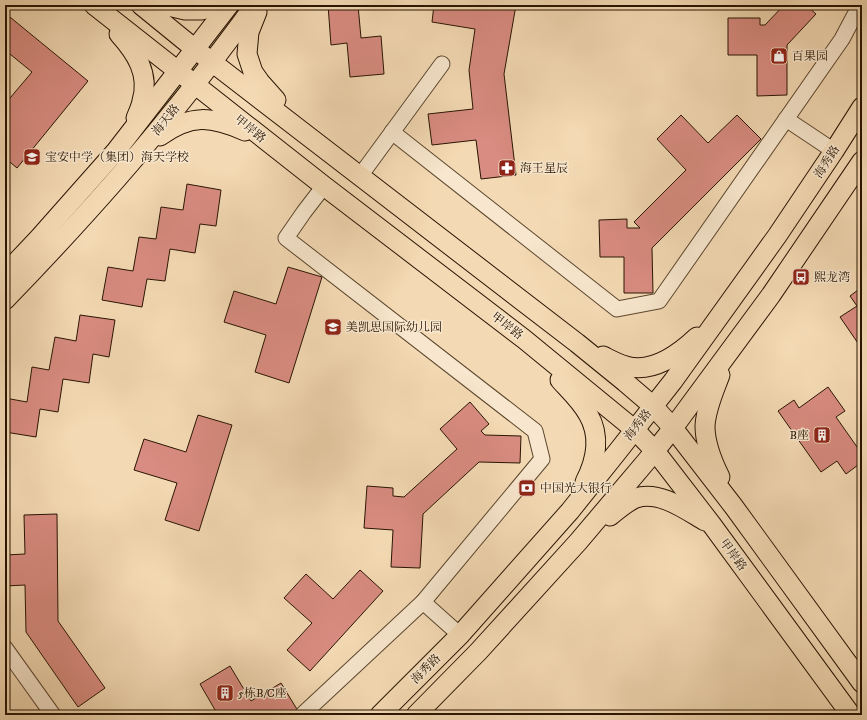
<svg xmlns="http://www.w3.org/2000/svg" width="867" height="720" viewBox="0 0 867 720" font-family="'IM FELL DW Pica','Noto Serif SC',serif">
  <rect width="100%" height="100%" fill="#f4dab4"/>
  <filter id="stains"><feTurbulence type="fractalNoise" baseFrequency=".005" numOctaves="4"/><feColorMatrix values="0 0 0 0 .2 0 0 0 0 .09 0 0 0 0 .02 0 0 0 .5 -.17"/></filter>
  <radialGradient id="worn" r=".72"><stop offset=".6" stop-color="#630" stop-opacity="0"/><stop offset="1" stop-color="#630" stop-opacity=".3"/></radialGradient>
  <g fill="#d98c81" stroke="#281402">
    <path d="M328 5H358L361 38 381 36 384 74 350 77 347 43 331 45Z"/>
    <path d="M434 5H516L504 74 516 175 481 179 476 140 432 145 428 114 473 109 469 70 475 29 432 22Z"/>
    <path d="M784 5H806L816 14 787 45V95L757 96V55H728V18H760V25H765Z"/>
    <path d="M5 13 88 81 17 168 5 158V104L32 72 5 50Z"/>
    <path d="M681 115 708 143 737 115 761 139 652 248 653 293H624V257H600L599 220 627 219V228H640L634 222 686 170 657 139Z"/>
    <path d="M187 184 221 190 216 226 200 224 195 253 170 249 165 281 147 279 142 307 102 300 108 267 133 271 139 237 156 239 161 207 183 210Z"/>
    <path d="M288 267 322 277 289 383 255 372 266 335 224 322 234 291 276 304Z"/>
    <path d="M862 287V349L840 317 857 306 850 296Z"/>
    <path d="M80 315 115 320 109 357 93 354 89 383 63 379 58 412 40 409 36 437 5 432V398L27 402 32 367 49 370 55 337 76 341Z"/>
    <path d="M828 387 845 411 836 417 862 454V462L846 474 837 461 821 472 778 411 794 400 799 408Z"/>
    <path d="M470 402 489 424 481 431 485 435 521 436 520 463 479 462 423 514 420 568 391 567 393 530 364 528 367 486 393 488V496L404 497 457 449 440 429Z"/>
    <path d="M198 415 232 425 199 531 165 520 177 483 134 470 144 439 186 452Z"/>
    <path d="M57 514 58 621 105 688 78 707 26 632 25 585 5 586V555L25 554 24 515Z"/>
    <path d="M360 570 383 591 310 671 287 650 312 623 284 598 306 574 333 599Z"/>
    <path d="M230 666 251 701 281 683 298 711 292 715H218L200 684Z"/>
  </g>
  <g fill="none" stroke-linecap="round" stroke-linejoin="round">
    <defs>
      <g id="minor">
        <path d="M786 119 834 151"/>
        <path d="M392 132 617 309 659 301 842 39 860 5"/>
        <path d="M360 176 442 64"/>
        <path d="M423 602 460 635"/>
        <path d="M5 648 53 715"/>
        <path d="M302 715 423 602 542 459 535 431 286 238 304 212 324 186"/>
      </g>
      <g id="major">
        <path d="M94 5 324 186 524 339 635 430 655 451 712 525 851 715"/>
        <path d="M141 5 195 49 317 143 577 343 625 382 653 406 673 428 734 507 862 683"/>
        <path d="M164 5 185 10H202L218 5"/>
        <path d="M257 12 249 32 247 54 253 72 260 82 276 100"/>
        <path d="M119 34C136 53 150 74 142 101 141 107 138 113 136 118"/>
        <path d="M160 136C191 114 211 116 245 131"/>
        <path d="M5 274 39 238 116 151 229 5"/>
        <path d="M5 300C63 240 120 178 172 113 201 78 228 41 255 5"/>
        <path d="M603 356C611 360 618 364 626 366 653 374 679 354 697 337"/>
        <path d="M560 380C570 391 581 401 588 414 601 436 596 461 585 482"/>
        <path d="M720 477C712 461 705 444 705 426 706 408 714 391 720 375"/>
        <path d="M610 516C618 510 626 502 636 498 659 490 686 510 705 521"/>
        <path d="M380 715 460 635 570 511 618 451 673 381 777 236 834 151 862 107"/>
        <path d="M416 715 478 652 578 542 655 451 673 428 771 295 862 161"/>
      </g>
    </defs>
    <use href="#minor" stroke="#5b462e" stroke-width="17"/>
    <use href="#major" stroke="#281402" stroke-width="21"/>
    <use href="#minor" stroke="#f8e7ce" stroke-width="15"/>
    <use href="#major" stroke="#f4dab4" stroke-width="19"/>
  </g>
  <defs>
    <symbol id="shop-square" viewBox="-11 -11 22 22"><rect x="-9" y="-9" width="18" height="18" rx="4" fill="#8f2418" stroke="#f8e7ce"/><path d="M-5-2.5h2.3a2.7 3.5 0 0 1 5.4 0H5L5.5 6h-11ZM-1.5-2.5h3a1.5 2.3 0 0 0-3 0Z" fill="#fff"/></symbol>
    <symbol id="school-square" viewBox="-11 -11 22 22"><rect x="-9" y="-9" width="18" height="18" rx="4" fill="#8f2418" stroke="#f8e7ce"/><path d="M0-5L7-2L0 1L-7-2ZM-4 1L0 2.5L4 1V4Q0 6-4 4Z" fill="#fff"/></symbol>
    <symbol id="pharmacy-square" viewBox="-11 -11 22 22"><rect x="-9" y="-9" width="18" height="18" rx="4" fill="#8f2418" stroke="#f8e7ce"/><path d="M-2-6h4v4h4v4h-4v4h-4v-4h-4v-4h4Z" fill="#fff"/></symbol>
    <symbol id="bus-square" viewBox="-11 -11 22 22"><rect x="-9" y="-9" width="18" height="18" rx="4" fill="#8f2418" stroke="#f8e7ce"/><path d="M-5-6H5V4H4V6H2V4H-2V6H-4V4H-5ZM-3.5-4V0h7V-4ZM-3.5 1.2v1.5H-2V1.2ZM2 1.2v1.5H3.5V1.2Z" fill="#fff"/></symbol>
    <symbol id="building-square" viewBox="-11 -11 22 22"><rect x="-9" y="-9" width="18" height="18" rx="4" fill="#8f2418" stroke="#f8e7ce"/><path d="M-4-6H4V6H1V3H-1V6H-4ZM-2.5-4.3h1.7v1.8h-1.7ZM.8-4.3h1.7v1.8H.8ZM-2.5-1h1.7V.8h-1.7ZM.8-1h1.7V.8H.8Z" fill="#fff"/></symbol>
    <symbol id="bank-square" viewBox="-11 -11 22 22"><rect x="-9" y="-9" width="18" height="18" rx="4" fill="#8f2418" stroke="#f8e7ce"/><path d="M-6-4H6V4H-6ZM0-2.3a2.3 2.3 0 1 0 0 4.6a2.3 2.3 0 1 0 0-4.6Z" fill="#fff"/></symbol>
  </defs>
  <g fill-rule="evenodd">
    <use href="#shop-square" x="769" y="46" width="20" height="20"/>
    <use href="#school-square" x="22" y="147" width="20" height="20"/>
    <use href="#pharmacy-square" x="497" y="158" width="20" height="20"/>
    <use href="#bus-square" x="791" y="267" width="20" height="20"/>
    <use href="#school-square" x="323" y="317" width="20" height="20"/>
    <use href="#building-square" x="812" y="425" width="20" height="20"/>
    <use href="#bank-square" x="517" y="478" width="20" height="20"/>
    <use href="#building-square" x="215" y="683" width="20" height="20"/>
  </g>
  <g text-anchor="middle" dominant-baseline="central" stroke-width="3" stroke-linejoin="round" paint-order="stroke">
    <g font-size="12" fill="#281402" stroke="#f8e7ce" text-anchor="start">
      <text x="792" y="56">百果园</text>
      <text x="45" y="157">宝安中学（集团）海天学校</text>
      <text x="520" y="168">海王星辰</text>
      <text x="814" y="277">熙龙湾</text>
      <text x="346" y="327">美凯思国际幼儿园</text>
      <text x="809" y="435" text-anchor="end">B座</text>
      <text x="540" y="488">中国光大银行</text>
      <text x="238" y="693">5栋B/C座</text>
    </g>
    <g font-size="12" fill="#281402" stroke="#f8e7ce">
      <text transform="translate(166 120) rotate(-51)">海天路</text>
      <text transform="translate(250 129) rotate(39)">甲岸路</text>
      <text transform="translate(827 162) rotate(-57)">海秀路</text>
      <text transform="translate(507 326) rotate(37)">甲岸路</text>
      <text transform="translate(638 425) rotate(-52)">海秀路</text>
      <text transform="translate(733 555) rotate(54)">甲岸路</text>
      <text transform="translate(426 669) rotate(-45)">海秀路</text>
    </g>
  </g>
  <rect width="867" height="720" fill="none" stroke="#f4dab4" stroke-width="20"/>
  <rect x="6" y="6" width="855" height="708" fill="none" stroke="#281402" stroke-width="2"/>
  <rect x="10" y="10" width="847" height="700" fill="none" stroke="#281402"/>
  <rect width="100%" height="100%" filter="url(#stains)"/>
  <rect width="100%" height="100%" fill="url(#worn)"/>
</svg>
